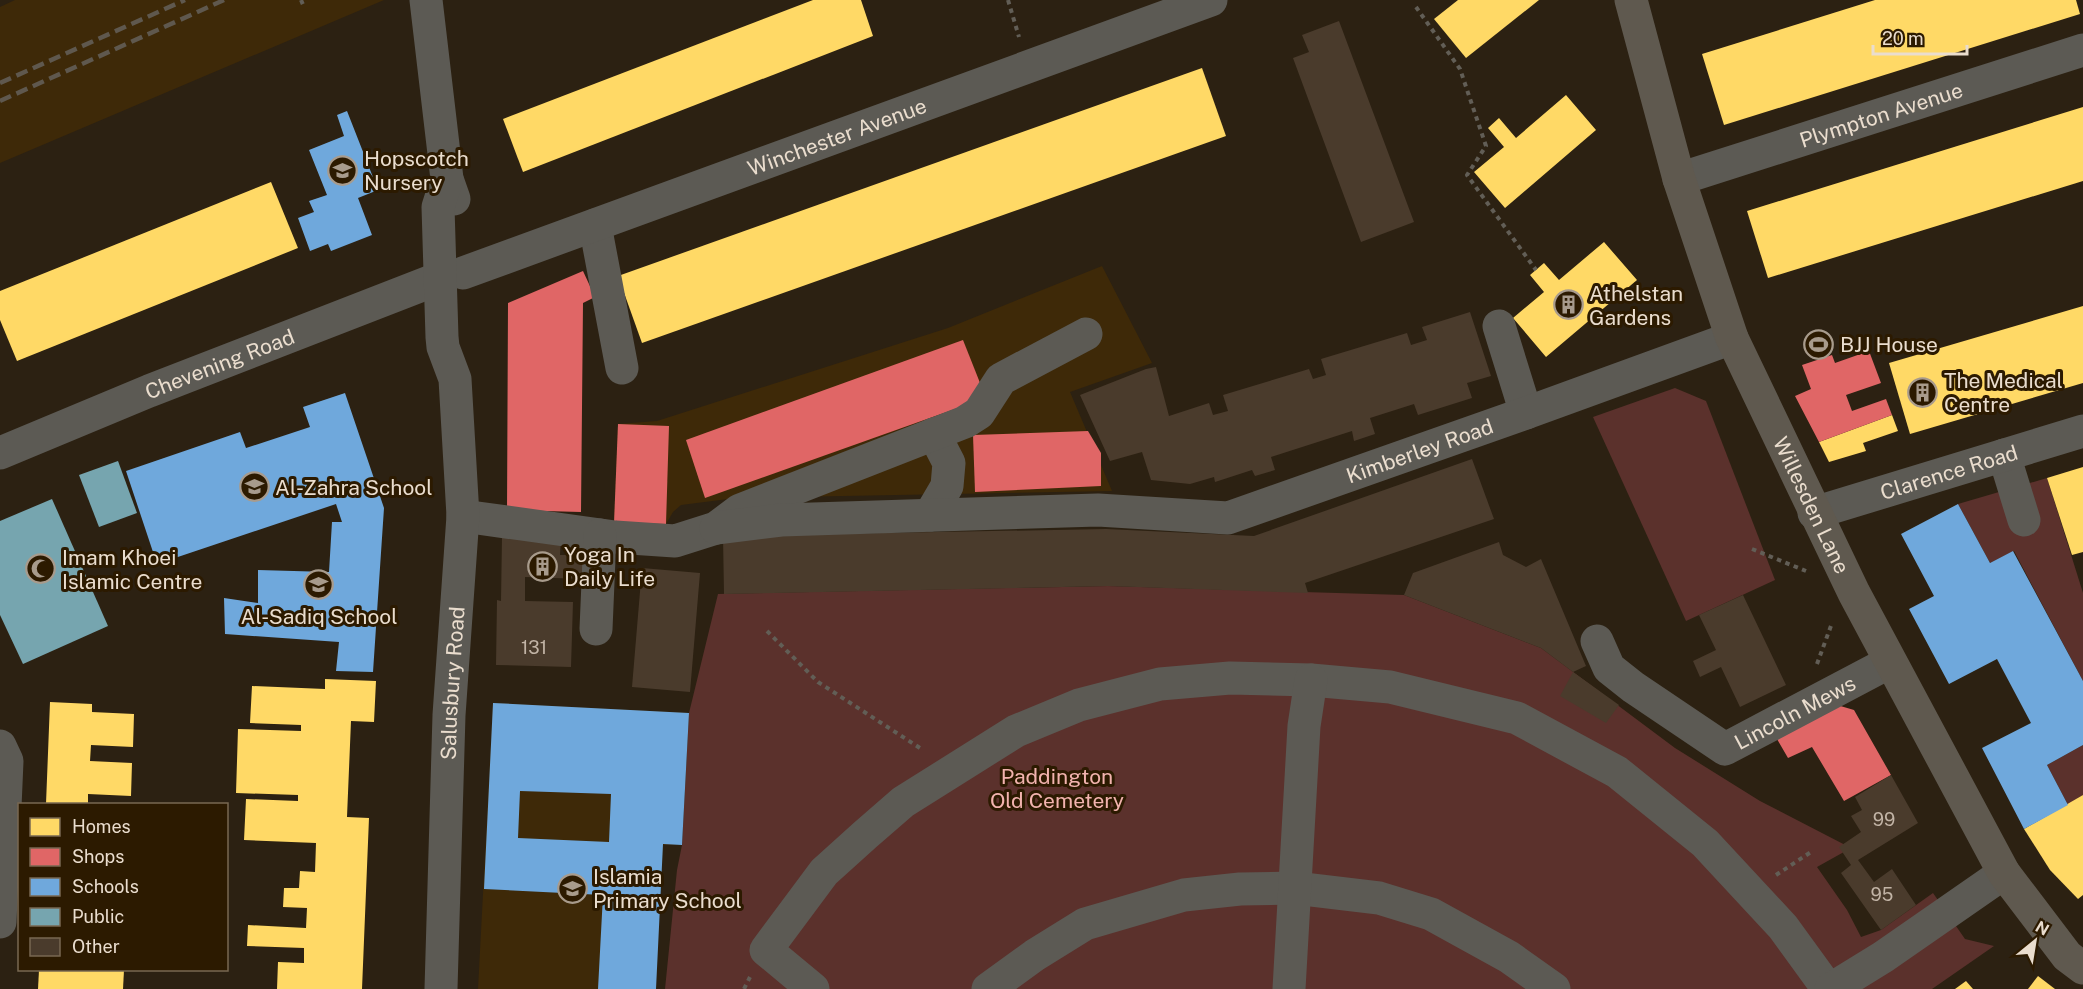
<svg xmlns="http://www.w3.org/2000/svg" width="2083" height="989" viewBox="0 0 2083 989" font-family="'Public Sans',sans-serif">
  <rect width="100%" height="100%" fill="#2c2112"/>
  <g fill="#3e2908">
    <path d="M15 0H384L0 163V7Z"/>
    <path d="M1102 266 1152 363 1070 392 1112 491 736 498 681 505 673 512 666 524 614 523 618 424 657 421 948 328Z"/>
    <path d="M493 703 689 713 681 844 663 845 655 989H478Z"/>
  </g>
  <g fill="#5b312c">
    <path d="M1675 388 1706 401 1775 580 1686 621 1593 417Z"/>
    <path d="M2047 478 2083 593V681L2014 551 1990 563 1958 504Z"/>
    <path d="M1108 586 1404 595 1541 648 1675 748 1760 801 1851 848 1817 867 1847 910 1861 937 1881 930 1933 893 1965 939 1994 946 1932 989H665L677 870 682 845 689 713 718 594Z"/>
    <path d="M2083 745V795L2068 805 2047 765Z"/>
  </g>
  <g fill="#ffd966">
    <path d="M813 0H861L873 36 523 172 503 119Z"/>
    <path d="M1458 0H1539L1466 58 1434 19Z"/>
    <path d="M1875 0H2076L2080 14 1724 125 1702 54Z"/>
    <path d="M1202 68 1226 136 642 343 618 276Z"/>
    <path d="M1566 95 1596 130 1505 208 1474 172 1504 147 1488 128 1499 118 1516 138Z"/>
    <path d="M2083 107V181L1768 278 1747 211Z"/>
    <path d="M271 182 298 248 17 361 0 320V291Z"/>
    <path d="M1604 242 1637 280 1546 357 1513 318 1544 292 1530 275 1544 263 1559 280Z"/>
    <path d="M2083 306V383L1910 434 1889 363Z"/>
    <path d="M1892 415 1898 431 1863 443 1866 451 1829 462 1819 442Z"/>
    <path d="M2083 467V552L2072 555 2047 478Z"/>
    <path d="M325 679 376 681 374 722 351 721 347 817 369 818 362 989H277L278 962 304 963V948L247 946 248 925 306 928 307 908 283 907 284 888H299L300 871 315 872 316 843 244 840 246 799 298 801V795L236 793 238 729 301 731V725L250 723 252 686 325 689Z"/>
    <path d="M50 702 92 704V712L134 714 133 747 91 745 90 761 132 763 131 796 88 794V804H46Z"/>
    <path d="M2083 795V895L2078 899 2050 870 2024 829Z"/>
    <path d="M39 970H124L123 989H38Z"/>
    <path d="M2038 976 2055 989H2028Z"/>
    <path d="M1966 981 1973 989H1955Z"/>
  </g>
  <g fill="#e06666">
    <path d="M583 271 595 297 583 303 581 512 507 510 508 303Z"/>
    <path d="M963 340 986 398 705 498 686 440Z"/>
    <path d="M1869 351 1881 383 1846 395 1852 411 1886 399 1892 415 1819 442 1795 396 1811 389 1802 365 1832 355 1835 363Z"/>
    <path d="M618 424 669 426 666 524 614 523Z"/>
    <path d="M1088 431 1101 453V486L975 492 973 435Z"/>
    <path d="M1837 705 1854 710 1891 775 1844 801 1812 747 1788 758 1777 739Z"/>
  </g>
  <g fill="#6fa8dc" fill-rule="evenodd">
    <path d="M347 111 378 190 358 198 372 235 331 251 328 244 310 251 298 218 314 212 309 201 327 195 309 150 344 136 337 115Z"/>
    <path d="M345 393 384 508 373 672 336 671 339 642 225 634 224 598 258 603V570L329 572 332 522H342L336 504 157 564 126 471 240 432 246 448 310 427 303 407Z"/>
    <path d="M1958 504 1990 563 2013 551 2083 681V745L2047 765 2068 805 2024 829 1982 748 2031 723 1997 659 1949 684 1909 609 1934 596 1901 534Z"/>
    <path d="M493 703 689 713 682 845 663 844 656 989H598L603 895 484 889ZM520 791 611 794 609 842 518 838Z"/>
  </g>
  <g fill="#76a5af">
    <path d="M118 461 137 513 99 527 79 475Z"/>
    <path d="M52 499 108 626 23 664 0 615V521Z"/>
  </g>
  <g fill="#4a3b2c">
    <path d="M1339 21 1414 222 1361 242 1293 58 1309 52 1302 35Z"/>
    <path d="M1470 312 1491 376 1467 383 1472 398 1418 415 1414 404 1370 418 1375 434 1354 441 1352 431 1271 457 1275 470 1255 476 1252 470 1215 482 1214 477 1190 484 1151 480 1142 452 1110 461 1080 395 1146 369 1156 367 1169 416 1209 403 1213 415 1228 411 1223 395 1309 369 1313 379 1326 375 1321 359 1407 333 1411 345 1427 340 1422 327Z"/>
    <path d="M1472 459 1494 519 1305 583 1308 593 1108 586 724 594 723 536 1106 529 1254 536Z"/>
    <path d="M502 536 561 537 560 555H585L584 579 525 577V601L573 602 571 667 496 665 497 600 501 601Z"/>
    <path d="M1499 542 1503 555 1526 567 1541 559 1586 666 1573 672 1619 705 1606 723 1560 696 1573 672 1541 648 1404 595 1413 573Z"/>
    <path d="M642 568 700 573 690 692 632 687Z"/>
    <path d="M1743 595 1786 685 1740 707 1721 667 1700 677 1693 661 1716 650 1699 615Z"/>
    <path d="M1891 775 1918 823 1858 860 1874 882 1892 869 1916 905 1881 930 1841 873 1851 865 1839 847 1861 832 1851 816 1862 810 1855 797Z"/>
  </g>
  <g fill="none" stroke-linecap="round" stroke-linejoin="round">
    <g stroke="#625e56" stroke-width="4" stroke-dasharray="4.5 4.5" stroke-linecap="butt">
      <path d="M301 0 304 7"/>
      <path d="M1008 0 1019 37"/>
      <path d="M1416 7 1460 69 1486 146 1467 175 1536 270"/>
      <path d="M1752 549 1806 571"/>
      <path d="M767 631 818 682 923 750"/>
      <path d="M1817 664 1832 623"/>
      <path d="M1776 875 1811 852"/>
      <path d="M744 989 750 977"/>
    </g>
    <g stroke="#5c5a54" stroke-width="33">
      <path d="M426 0 447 179 454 199"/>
      <path id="s1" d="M1679 179 2083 50"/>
      <path d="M595 225 622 368"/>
      <path id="s2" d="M463 273 1211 0"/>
      <path d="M1499 326 1526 413"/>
      <path id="s3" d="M0 453 149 391 440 278"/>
      <path d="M2004 455 2024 520"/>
      <path id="s4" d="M1814 513 2083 431"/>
      <path d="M930 515 947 486 949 463 934 434"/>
      <path d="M463 516 615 537 675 541 716 528 740 510 965 422 979 413 1001 379 1086 334"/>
      <path id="s5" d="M716 528 781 520 1098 510 1228 518 1526 413 1732 338"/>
      <path d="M596 629 600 535"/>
      <path id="s6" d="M1597 641 1609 668 1633 687 1725 749 1890 662"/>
      <path d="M0 746 7 761 0 922"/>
      <path id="s7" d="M441 989 449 715 463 516 455 379 443 347 442 337 438 207 447 179"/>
      <path d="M813 989 766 950 824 872 865 835 903 802 1016 731 1079 705 1160 684 1230 678 1311 680 1390 687 1517 718 1617 772 1705 843 1783 927 1828 989"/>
      <path d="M988 989 1035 955 1085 924 1184 895 1240 889 1295 888 1379 898 1431 914 1509 957 1554 989"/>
      <path d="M1289 989 1304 726 1311 680"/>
      <path d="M1831 989 1883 957 2004 873"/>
    </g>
    <path stroke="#5f594f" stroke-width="33" id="s8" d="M1631 0 1679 179 1732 338 1854 593 2004 873 2067 956 2083 968"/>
    <g stroke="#5f584e" stroke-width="4.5" stroke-dasharray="12 6" stroke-linecap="butt">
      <path d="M0 83 185 0"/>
      <path d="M0 101 224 0"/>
    </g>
  </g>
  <defs>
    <symbol id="school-ring" viewBox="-11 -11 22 22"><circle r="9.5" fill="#2c1a00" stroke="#a89b8c" stroke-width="1.5"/><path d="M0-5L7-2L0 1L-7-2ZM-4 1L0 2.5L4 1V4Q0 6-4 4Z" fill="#a89b8c"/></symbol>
    <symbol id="building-ring" viewBox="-11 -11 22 22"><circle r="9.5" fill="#2c1a00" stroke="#a89b8c" stroke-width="1.5"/><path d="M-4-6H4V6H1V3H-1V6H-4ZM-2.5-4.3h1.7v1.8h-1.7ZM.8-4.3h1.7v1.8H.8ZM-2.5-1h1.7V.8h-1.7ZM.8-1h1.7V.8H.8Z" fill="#a89b8c"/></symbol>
    <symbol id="stadium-ring" viewBox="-11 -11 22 22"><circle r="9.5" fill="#2c1a00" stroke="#a89b8c" stroke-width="1.5"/><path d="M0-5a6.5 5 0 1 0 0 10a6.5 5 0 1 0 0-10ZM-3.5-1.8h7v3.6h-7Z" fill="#a89b8c"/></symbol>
    <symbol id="mosque-ring" viewBox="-11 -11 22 22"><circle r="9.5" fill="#2c1a00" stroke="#a89b8c" stroke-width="1.5"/><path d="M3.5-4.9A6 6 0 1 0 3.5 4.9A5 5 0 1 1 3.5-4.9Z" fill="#a89b8c"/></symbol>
  </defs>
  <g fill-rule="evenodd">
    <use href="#school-ring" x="326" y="154" width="33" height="33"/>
    <use href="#building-ring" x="1552" y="288" width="33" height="33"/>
    <use href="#stadium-ring" x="1802" y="328" width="33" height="33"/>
    <use href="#building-ring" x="1906" y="376" width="33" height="33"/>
    <use href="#school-ring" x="238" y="470" width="33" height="33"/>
    <use href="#building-ring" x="526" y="550" width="33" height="33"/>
    <use href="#mosque-ring" x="24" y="552" width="33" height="33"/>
    <use href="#school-ring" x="302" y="568" width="33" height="33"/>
    <use href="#school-ring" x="556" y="872" width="33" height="33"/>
  </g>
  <g text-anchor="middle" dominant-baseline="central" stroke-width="6" stroke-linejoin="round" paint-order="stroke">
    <g font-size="18" fill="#c2b4a6">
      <text x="534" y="647">131</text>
      <text x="1884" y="819">99</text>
      <text x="1882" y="894">95</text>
    </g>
    <g font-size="21" fill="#eaddce" stroke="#2c1a00">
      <text stroke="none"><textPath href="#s1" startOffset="212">Plympton Avenue</textPath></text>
      <text stroke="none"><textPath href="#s2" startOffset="398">Winchester Avenue</textPath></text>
      <text stroke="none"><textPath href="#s3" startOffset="237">Chevening Road</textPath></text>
      <text stroke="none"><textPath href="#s5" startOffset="716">Kimberley Road</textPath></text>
      <text stroke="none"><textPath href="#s4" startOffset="141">Clarence Road</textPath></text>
      <text stroke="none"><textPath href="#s8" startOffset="538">Willesden Lane</textPath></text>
      <text stroke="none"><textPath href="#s7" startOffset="306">Salusbury Road</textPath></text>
      <text stroke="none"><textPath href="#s6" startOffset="250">Lincoln Mews</textPath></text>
    </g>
    <g font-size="21" fill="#eaddce" stroke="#2c1a00" text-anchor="start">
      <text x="364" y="158">Hopscotch<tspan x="364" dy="24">Nursery</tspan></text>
      <text x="1589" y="293">Athelstan<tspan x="1589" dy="24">Gardens</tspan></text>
      <text x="1840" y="344">BJJ House</text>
      <text x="1944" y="380">The Medical<tspan x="1944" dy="24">Centre</tspan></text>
      <text x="275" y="487">Al-Zahra School</text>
      <text x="564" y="554">Yoga In<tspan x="564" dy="24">Daily Life</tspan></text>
      <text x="62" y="557">Imam Khoei<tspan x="62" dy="24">Islamic Centre</tspan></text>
      <text x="319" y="616" text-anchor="middle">Al-Sadiq School</text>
      <text x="593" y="876">Islamia<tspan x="593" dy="24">Primary School</tspan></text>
    </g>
    <g font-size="21" fill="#f2b3ae" stroke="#2c1a00">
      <text x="1057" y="776">Paddington<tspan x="1057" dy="24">Old Cemetery</tspan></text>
    </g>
  </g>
  <rect x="18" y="803" width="210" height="168" fill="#2c1a00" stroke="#786852" stroke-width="1.5"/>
  <rect x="30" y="818" width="30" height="18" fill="#ffd966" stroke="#786852" stroke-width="1.5"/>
  <text x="72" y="833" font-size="18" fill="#eaddce">Homes</text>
  <rect x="30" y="848" width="30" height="18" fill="#e06666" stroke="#786852" stroke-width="1.5"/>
  <text x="72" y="863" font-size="18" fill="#eaddce">Shops</text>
  <rect x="30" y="878" width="30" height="18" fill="#6fa8dc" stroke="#786852" stroke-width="1.5"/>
  <text x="72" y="893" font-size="18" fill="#eaddce">Schools</text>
  <rect x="30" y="908" width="30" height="18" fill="#76a5af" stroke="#786852" stroke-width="1.5"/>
  <text x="72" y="923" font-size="18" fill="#eaddce">Public</text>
  <rect x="30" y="938" width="30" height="18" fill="#4a3b2c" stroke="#786852" stroke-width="1.5"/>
  <text x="72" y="953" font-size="18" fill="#eaddce">Other</text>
  <g transform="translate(2035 941) rotate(30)" stroke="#2c1a00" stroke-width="4.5" paint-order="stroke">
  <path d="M0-4.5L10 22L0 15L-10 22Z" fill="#eaddce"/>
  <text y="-9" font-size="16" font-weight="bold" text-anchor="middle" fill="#eaddce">N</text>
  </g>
  <path d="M1873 45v9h94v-9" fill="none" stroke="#eaddce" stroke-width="3"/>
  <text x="1882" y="45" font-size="18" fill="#eaddce" stroke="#2c1a00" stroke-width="4.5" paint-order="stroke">20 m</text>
</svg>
